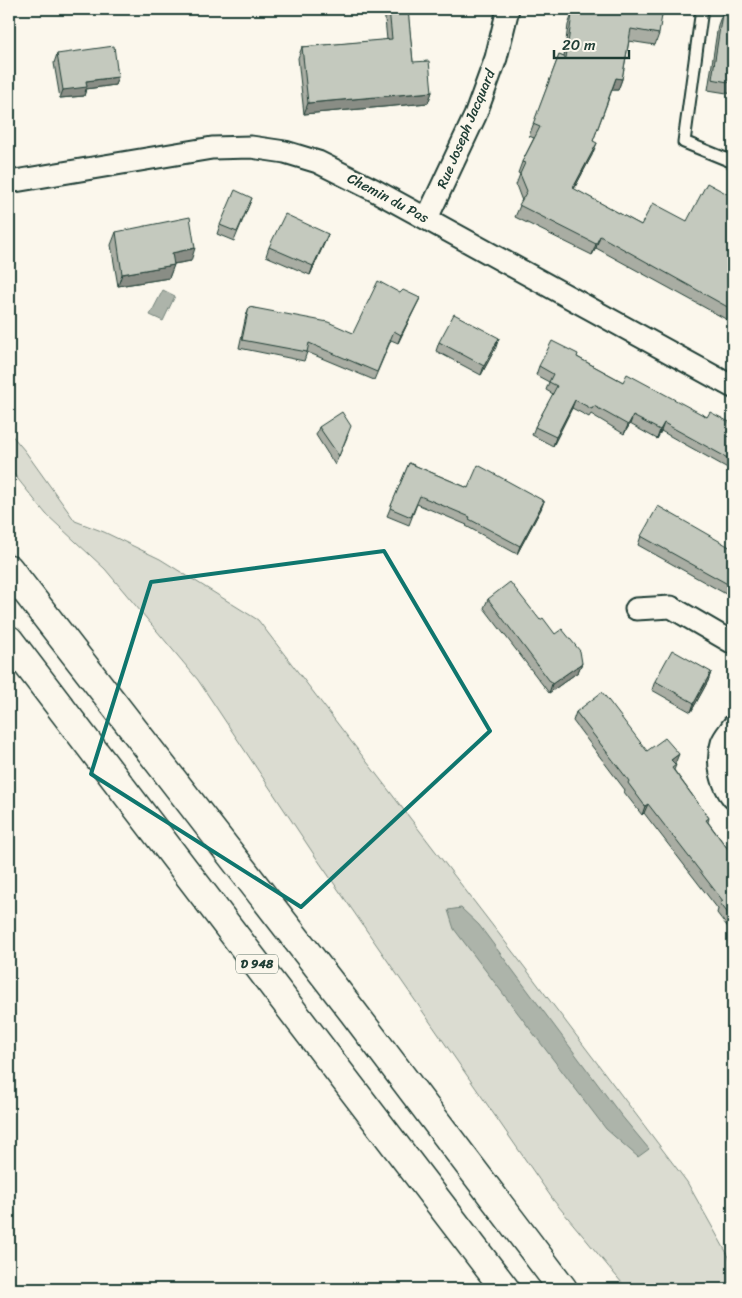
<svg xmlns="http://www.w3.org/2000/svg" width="742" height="1298" viewBox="0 0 742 1298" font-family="Sriracha,sans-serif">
  <rect width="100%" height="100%" fill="#fbf7ec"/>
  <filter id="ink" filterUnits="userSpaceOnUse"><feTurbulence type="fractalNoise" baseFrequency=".02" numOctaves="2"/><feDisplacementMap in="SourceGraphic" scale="10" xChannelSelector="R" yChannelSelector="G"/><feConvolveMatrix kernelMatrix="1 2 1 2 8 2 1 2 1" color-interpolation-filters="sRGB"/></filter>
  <g filter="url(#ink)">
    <path fill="#dbdcd1" stroke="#7d8c82" d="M9 432 25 451 75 521 104 532 160 559 258 620 529 973 687 1182 733 1264V1289H627L554 1201 315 856 198 680 105 569 46 514 9 468Z"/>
    <g fill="#adb4aa" stroke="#74847b">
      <path d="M163 290 175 296 163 321 150 315Z"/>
      <path d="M461 908 479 925 620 1114 649 1149 638 1157 606 1129 454 929 448 910Z"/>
    </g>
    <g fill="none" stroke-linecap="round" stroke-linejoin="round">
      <defs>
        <path id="lane" d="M702 9 684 142 733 162"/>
        <g id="street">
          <path d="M9 182 212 148 251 147 285 152 318 162 374 190 733 387"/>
          <path d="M427 218 475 116 496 58 508 9"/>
          <path d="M636 609 671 607 733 643"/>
          <path d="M733 726C730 731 724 737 722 743 716 762 721 783 733 798"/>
        </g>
        <g id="highway">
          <path d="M9 569 353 1012 563 1289"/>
          <path d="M9 640 505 1289"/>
        </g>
      </defs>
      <use href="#lane" stroke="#1f3d34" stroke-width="15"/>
      <use href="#street" stroke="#1f3d34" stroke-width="25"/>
      <use href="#highway" stroke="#1f3d34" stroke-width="31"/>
      <use href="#lane" stroke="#fbf7ec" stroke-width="11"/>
      <use href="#street" stroke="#fbf7ec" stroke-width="21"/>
      <use href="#highway" stroke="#fbf7ec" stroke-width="28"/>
    </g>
    <g fill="#a9ada3" stroke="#1f3d34">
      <path d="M384 9H448L408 12 413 62 432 92 428 103 304 114 298 58 302 47 387 40Z"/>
      <path d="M572 14 659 34 655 45 629 41 622 79 618 90H612L593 141 592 155 574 189 641 225 687 221 733 197V323L596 248 592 255 515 217 522 201 516 185 520 174 518 173 522 162 534 138 529 136 559 55 564 57 568 25Z"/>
      <path d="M722 14 733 16V94L708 90 718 25Z"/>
      <path d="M57 54 118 77 115 85 86 89 84 96 60 98 54 63Z"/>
      <path d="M252 198 234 241 217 234 220 225Z"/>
      <path d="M116 232 191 261 174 264 169 278 118 286 111 245Z"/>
      <path d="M328 234 310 275 266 256 269 247Z"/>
      <path d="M400 293 420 298 416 306 398 343 391 340 374 380 307 352 304 361 239 348 246 316 249 307 353 333Z"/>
      <path d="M439 342 496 347 481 375 436 351Z"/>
      <path d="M577 357 623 382 707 417 733 424V471L661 431 657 439 630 424 624 434 591 414 589 417 572 408 553 446 532 435 535 427 553 394 546 390 549 382 536 375 539 366Z"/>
      <path d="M319 427 348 435 335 465 316 435Z"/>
      <path d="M409 463 468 488 544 501 541 509 517 554 466 526 467 525 417 504 409 525 387 516Z"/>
      <path d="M641 536 733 549V598L638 545Z"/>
      <path d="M488 599 540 620 555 634 582 663 578 672 549 693 484 608Z"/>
      <path d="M711 672 708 681 691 712 652 690 655 681Z"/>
      <path d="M576 712 647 751 675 764 676 765 674 770 709 818 708 822 733 856V934L717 913 718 909 644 813 642 815 624 792 625 790 573 721Z"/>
    </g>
    <g fill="#898d85" stroke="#1f3d34">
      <path d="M404 9H448L403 13Z"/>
      <path d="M118 77 115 85 86 89 84 96 60 98 63 90 86 81Z"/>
      <path d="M616 78 622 79 618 90H612Z"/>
      <path d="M432 92 428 103 304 114 308 103Z"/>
      <path d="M597 143 592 155 568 200 573 188Z"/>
      <path d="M328 234 325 242 310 275 313 266Z"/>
      <path d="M600 236 596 248 592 255 596 244Z"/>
      <path d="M195 248 191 261 167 265 172 253Z"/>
      <path d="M174 265 169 278 118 286 122 274Z"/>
      <path d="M420 298 416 306 398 343 401 335Z"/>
      <path d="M499 338 496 347 481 375 484 366Z"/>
      <path d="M575 400 572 408 553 446 556 437Z"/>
      <path d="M633 416 630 424 624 434 628 425Z"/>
      <path d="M664 423 661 431 657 439 660 430Z"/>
      <path d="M544 501 541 509 517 554 520 546Z"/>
      <path d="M582 663 578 672 549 693 552 684Z"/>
      <path d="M711 672 708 681 691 712 694 703Z"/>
      <path d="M679 754 675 764 668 769 671 760Z"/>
      <path d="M648 804 644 813 642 815 645 806Z"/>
    </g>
    <g fill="#c4c9be" stroke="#1f3d34">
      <path d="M389 9H408L413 62 429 61 432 92 308 103 302 47 392 39Z"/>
      <path d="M579 9H663L659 34 631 29 622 79 616 78 593 141 597 143 573 188 641 225 653 203 687 221 707 183 733 197V310L600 236 596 244 519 205 527 191 520 174 525 163 522 162 540 127 533 124 559 55 566 58 572 14Z"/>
      <path d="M722 14 733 16V83L712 79Z"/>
      <path d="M114 46 118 77 86 81 87 87 63 90 57 54Z"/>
      <path d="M235 190 252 198 237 232 220 225Z"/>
      <path d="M285 214 328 234 313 266 269 247Z"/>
      <path d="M190 217 195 248 172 253 174 265 122 274 116 232Z"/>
      <path d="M378 281 400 293 403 290 420 298 401 335 394 331 377 372 309 343 307 352 242 340 249 307 328 322 353 333Z"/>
      <path d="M454 314 499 338 484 366 439 342Z"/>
      <path d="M552 341 578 354 577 357 623 382 627 374 707 417 710 412 733 424V461L664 423 660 430 633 416 628 425 594 406 592 409 575 400 556 437 535 427 557 386 549 382 553 374 539 366Z"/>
      <path d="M342 412 351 426 339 456 319 427Z"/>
      <path d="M409 463 468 488 478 465 544 501 520 546 469 519 470 517 420 496 411 517 390 508Z"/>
      <path d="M658 506 733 549V587L641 536Z"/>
      <path d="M510 582 540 620 543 618 555 634 562 629 580 651 582 663 552 684 488 599Z"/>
      <path d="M672 650 711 672 694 703 655 681Z"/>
      <path d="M602 692 647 751 665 738 679 754 671 760 676 765 672 768 709 818 706 820 733 856V920L720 903 723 901 648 804 645 806 628 783 629 781 576 712Z"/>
    </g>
  </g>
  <path fill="none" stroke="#0f766e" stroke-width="4" stroke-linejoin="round" d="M384 551 490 731 301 907 91 774 151 582Z"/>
  <g text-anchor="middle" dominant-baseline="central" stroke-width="4.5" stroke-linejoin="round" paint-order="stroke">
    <rect fill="#fbf7ec" stroke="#61756b" stroke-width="1" x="236" y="954.5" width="42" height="19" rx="4"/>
    <g font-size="12" font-weight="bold" fill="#1f3d34">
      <text x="257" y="964">D 948</text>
    </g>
    <g font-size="14" fill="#1f3d34" stroke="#fbf7ec">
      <text transform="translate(466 129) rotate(-67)">Rue Joseph Jacquard</text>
      <text transform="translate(388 198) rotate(28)">Chemin du Pas</text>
    </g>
  </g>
  <rect width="742" height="1298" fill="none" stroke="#fbf7ec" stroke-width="30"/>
  <rect x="15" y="15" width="712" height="1268" fill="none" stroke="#1f3d34" stroke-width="2" filter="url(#ink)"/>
  <path d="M554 50v8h75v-8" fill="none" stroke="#1f3d34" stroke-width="2.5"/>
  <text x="562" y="50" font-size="15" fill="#1f3d34" stroke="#fbf7ec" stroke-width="4" paint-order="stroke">20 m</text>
</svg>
